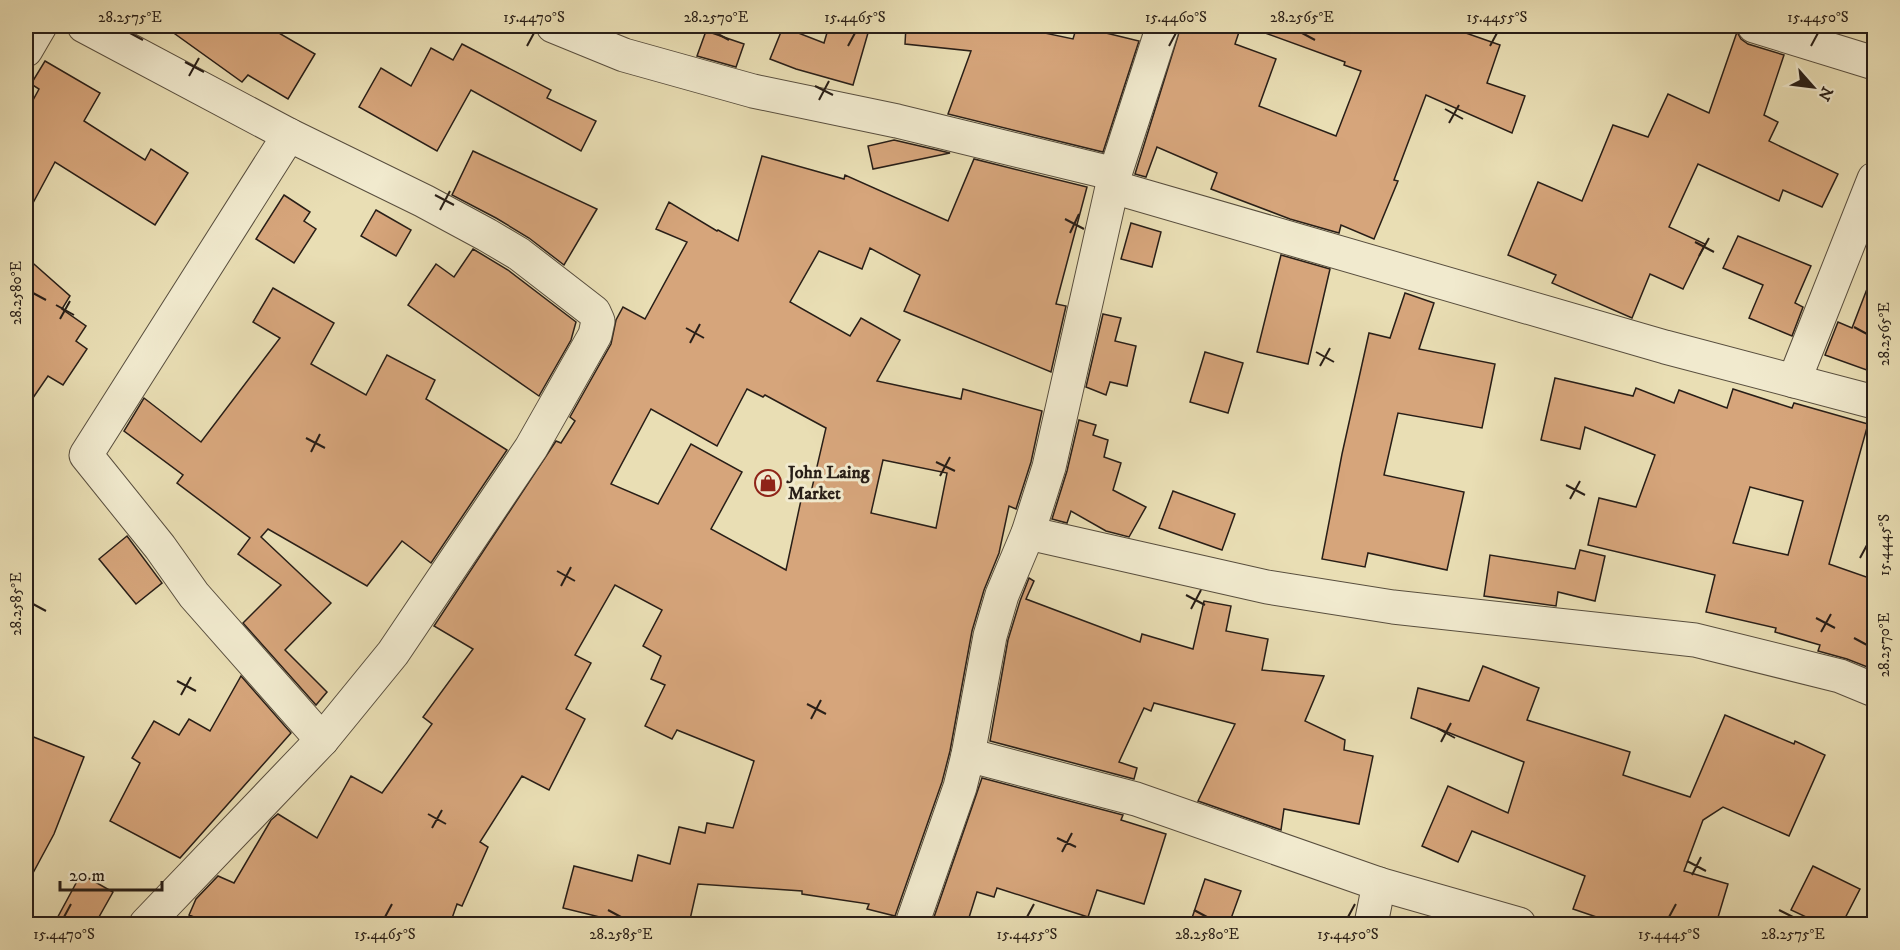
<svg xmlns="http://www.w3.org/2000/svg" width="1900" height="950" viewBox="0 0 1900 950" font-family="'IM FELL DW Pica',serif">
  <rect width="100%" height="100%" fill="#e9deb4"/>
  <filter id="stains"><feTurbulence type="fractalNoise" baseFrequency=".00333" numOctaves="4"/><feColorMatrix values="0 0 0 0 .2 0 0 0 0 .09 0 0 0 0 .02 0 0 0 .5 -.17"/></filter>
  <radialGradient id="worn" r=".72"><stop offset=".6" stop-color="#630" stop-opacity="0"/><stop offset="1" stop-color="#630" stop-opacity=".3"/></radialGradient>
  <g fill="#d6a57b" stroke="#281e17" stroke-width="1.5" fill-rule="evenodd">
    <path d="M164 26H267L315 54 288 99 248 75 242 82Z"/>
    <path d="M829 26H870L853 85 796 69 770 59 783 27 824 43Z"/>
    <path d="M906 26H1011L1073 39 1077 26 1139 41 1103 152 948 114 971 51 905 44Z"/>
    <path d="M1181 26H1241L1235 44 1276 59 1259 106 1336 136 1361 71 1344 65 1345 62 1254 29 1255 26H1446L1500 45 1487 83 1525 96 1512 133 1426 95 1394 180 1398 181 1374 239 1341 225 1339 233 1290 219 1211 189 1217 173 1157 147 1146 177 1135 174Z"/>
    <path d="M706 31 744 44 736 67 697 56Z"/>
    <path d="M1737 32 1741 39 1748 44 1784 55 1764 115 1778 122 1769 141 1838 174 1822 207 1783 190 1779 201 1698 164 1669 227 1705 244 1683 289 1650 274 1632 318 1552 283 1556 275 1508 255 1538 182 1582 201 1613 125 1648 137 1668 94 1709 113Z"/>
    <path d="M462 44 551 90 547 98 596 121 581 151 471 90 437 151 359 107 381 68 411 86 431 48 453 60Z"/>
    <path d="M45 61 100 93 84 121 145 160 151 149 188 173 155 225 55 162 26 216V113L39 89 31 84Z"/>
    <path d="M894 140 950 153 873 169 868 146Z"/>
    <path d="M473 151 597 209 564 265 529 238 496 218 452 195Z"/>
    <path d="M762 156 844 179 845 175 948 221 974 159 1087 187 1056 304 1066 306 1051 372 904 311 920 275 870 248 862 269 819 251 790 302 850 336 861 318 900 340 877 381 961 399 963 389 1042 411 1031 462 1016 509 1009 506 999 553 984 590 972 631 950 751 942 782 895 916 867 909 869 904 802 894V891L698 884 689 924H628L563 908 574 866 632 881 638 855 670 864 679 827 705 833 707 823 733 828 754 761 677 730 672 739 645 726 665 685 651 679 661 656 643 646 662 610 615 585 575 655 591 663 566 709 585 719 549 790 522 776 480 842 488 847 462 906 457 904 450 924H211L189 915 196 899 218 876 234 883 271 820 278 814 317 838 351 776 382 793 432 724 423 717 473 649 434 626 556 441 561 443 575 421 570 417 611 344 616 320 623 307 645 319 687 242 656 229 669 202 717 231 718 230 738 241ZM747 389 763 397 765 395 826 428 809 501 801 500 786 570 711 529 742 472 691 444 658 504 611 484 651 409 717 446ZM883 460 947 473 936 528 871 513Z"/>
    <path d="M284 195 310 212 304 221 316 229 294 263 256 239Z"/>
    <path d="M376 210 411 230 396 256 361 236Z"/>
    <path d="M1131 223 1161 232 1152 267 1121 259Z"/>
    <path d="M1738 236 1811 266 1795 303 1803 307 1792 336 1749 318 1763 285 1723 268Z"/>
    <path d="M473 249 508 270 576 322 571 340 539 396 408 305 436 264 454 277Z"/>
    <path d="M1281 255 1330 269 1308 364 1257 352Z"/>
    <path d="M26 257 70 296 62 309 86 326 76 341 87 349 63 385 48 376 26 408Z"/>
    <path d="M1872 276H1875V373L1825 355 1838 322 1852 328Z"/>
    <path d="M273 288 334 323 311 364 366 395 387 355 435 380 426 399 507 450 431 563 402 541 367 586 268 529 261 537 331 603 285 650 327 692 316 705 243 623 281 585 238 554 250 538 177 483 183 475 124 431 144 398 201 442 280 338 253 322Z"/>
    <path d="M1405 293 1434 303 1419 349 1495 364 1482 428 1398 413 1384 475 1464 492 1447 570 1368 553 1365 567 1322 559 1342 454 1369 333 1390 338Z"/>
    <path d="M1103 314 1121 318 1115 341 1136 346 1127 386 1110 382 1106 395 1086 387Z"/>
    <path d="M1205 352 1243 363 1228 413 1190 402Z"/>
    <path d="M1555 378 1633 396 1636 388 1674 403 1679 390 1727 408 1733 389 1792 408 1794 403 1868 424 1829 564 1875 580V670L1847 659 1818 651 1820 645 1775 632 1776 628 1706 612 1715 575 1588 545 1599 498 1636 507 1655 455 1585 427 1580 449 1541 440ZM1750 487 1803 501 1788 555 1733 543Z"/>
    <path d="M1079 420 1096 425 1093 435 1108 440 1104 457 1121 463 1113 490 1146 507 1129 537 1106 531 1071 511 1067 523 1052 519 1067 471Z"/>
    <path d="M1173 491 1235 514 1222 550 1159 528Z"/>
    <path d="M127 536 162 583 136 604 99 559Z"/>
    <path d="M1580 550 1605 556 1595 601 1558 592 1556 606 1484 596 1490 555 1575 569Z"/>
    <path d="M1029 578 1034 581 1026 599 1140 642 1142 634 1193 649 1204 601 1231 606 1226 631 1268 639 1262 670 1324 676 1305 721 1345 740 1344 750 1373 756 1359 824 1284 809 1281 830 1198 801 1235 724 1154 703 1151 711 1144 708 1119 762 1137 768 1134 779 990 741 1008 640 1020 601Z"/>
    <path d="M1483 666 1539 688 1527 720 1630 752 1623 775 1690 797 1725 715 1794 744 1795 741 1825 755 1789 836 1723 807 1703 820 1684 871 1728 884 1716 924H1617L1573 909 1585 876 1472 831 1458 862 1422 846 1448 786 1508 813 1524 762 1411 718 1418 688 1469 701Z"/>
    <path d="M241 676 291 733 180 858 110 821 140 763 132 758 154 721 179 735 189 719 210 731Z"/>
    <path d="M26 734 84 757 54 834 26 886Z"/>
    <path d="M982 778 1123 815 1121 820 1166 834 1144 904 1097 890 1088 917 997 888 994 897 977 892 967 924H949L933 920Z"/>
    <path d="M1813 866 1860 889 1842 924H1821L1791 910Z"/>
    <path d="M81 874 113 892 95 924H54Z"/>
    <path d="M1205 879 1241 891 1229 924H1190Z"/>
  </g>
  <g fill="none" stroke-linecap="round" stroke-linejoin="round">
    <defs>
      <g id="minor">
        <path d="M84 26 289 135 424 201 487 235 519 254 594 312 598 321 595 335 531 448 393 653 322 740 146 924"/>
        <path d="M553 26 624 55 753 91 897 121 1115 174"/>
        <path d="M1754 26 1874 63"/>
        <path d="M26 50 40 26"/>
        <path d="M289 135 86 455 160 547 194 595 322 740"/>
        <path d="M1113 187 1665 347 1874 402"/>
        <path d="M1794 381 1874 179"/>
        <path d="M1028 533 1267 587 1393 607 1695 640 1840 676 1874 690"/>
        <path d="M968 755 1136 799 1379 884 1519 924"/>
        <path d="M912 924 960 787 968 755 990 636 1002 595 1028 533 1049 467 1115 174 1163 26"/>
        <path d="M1371 924 1379 884"/>
      </g>
    </defs>
    <use href="#minor" stroke="#584e3e" stroke-width="35"/>
    <use href="#minor" stroke="#f1eace" stroke-width="33"/>
  </g>
  <path fill="none" stroke="#281e17" stroke-width="2" d="M130 33 143 40M716 33 729 40M1302 33 1315 40M527 46 534 33M848 46 855 33M1169 46 1176 33M1490 46 1497 33M1811 46 1818 33M185 62 204 72M189 76 199 58M815 86 833 95M819 100 829 81M1445 109 1463 119M1449 123 1459 105M435 195 454 205M440 210 450 191M1065 219 1084 229M1070 233 1079 214M1695 242 1714 252M1699 256 1709 238M33 293 46 300M56 305 74 315M60 319 70 301M1854 327 1867 334M686 328 704 338M690 343 700 324M1316 352 1334 362M1320 366 1330 348M306 438 325 448M311 452 320 434M936 462 955 471M940 476 950 457M1566 485 1585 495M1570 499 1580 481M1860 558 1867 545M557 571 575 581M561 586 571 567M1186 595 1205 605M33 604 46 611M1191 609 1201 590M1816 618 1835 628M1821 632 1831 614M1854 638 1867 645M177 681 196 691M181 695 191 677M807 704 826 714M811 719 821 700M1437 728 1455 738M1441 742 1451 723M428 814 446 824M432 828 442 810M1057 838 1076 847M1062 852 1072 833M1687 861 1706 871M1692 875 1701 857M608 910 621 917M1194 910 1207 917M1779 910 1793 917M64 917 71 904M385 917 392 904M1027 917 1034 904M1348 917 1355 904M1669 917 1676 904"/>
  <defs>
    <symbol id="shop-ring" viewBox="-11 -11 22 22"><circle r="9.5" fill="#f1eace" stroke="#8f2418" stroke-width="1.5"/><path d="M-5-2.5h2.3a2.7 3.5 0 0 1 5.4 0H5L5.5 6h-11ZM-1.5-2.5h3a1.5 2.3 0 0 0-3 0Z" fill="#8f2418"/></symbol>
  </defs>
  <g fill-rule="evenodd">
    <use href="#shop-ring" x="753" y="468" width="30" height="30"/>
  </g>
  <g text-anchor="middle" dominant-baseline="central" stroke-width="6" stroke-linejoin="round" paint-order="stroke">
    <g font-size="18" font-weight="bold" fill="#281e17" stroke="#f1eace" text-anchor="start">
      <text x="788" y="473">John Laing<tspan x="788" dy="21">Market</tspan></text>
    </g>
  </g>
  <rect width="1900" height="950" fill="none" stroke="#e9deb4" stroke-width="66"/>
  <g transform="translate(1813 87) rotate(118)" stroke="#f1eace" stroke-width="4.5" paint-order="stroke">
  <path d="M0-4.5L10 22L0 15L-10 22Z" fill="#281e17"/>
  <text y="-9" font-size="16" font-weight="bold" text-anchor="middle" fill="#281e17">N</text>
  </g>
  <path d="M60 881v9h102v-9" fill="none" stroke="#281e17" stroke-width="3"/>
  <text x="69" y="881" font-size="18" fill="#281e17" stroke="#f1eace" stroke-width="4.5" paint-order="stroke">20 m</text>
  <rect x="33" y="33" width="1834" height="884" fill="none" stroke="#281e17" stroke-width="2"/>
  <g font-size="15" text-anchor="middle" fill="#281e17">
    <text x="130" y="22">28.2575°E</text>
    <text x="534" y="22">15.4470°S</text>
    <text x="716" y="22">28.2570°E</text>
    <text x="855" y="22">15.4465°S</text>
    <text x="1176" y="22">15.4460°S</text>
    <text x="1302" y="22">28.2565°E</text>
    <text x="1497" y="22">15.4455°S</text>
    <text x="1818" y="22">15.4450°S</text>
    <text transform="translate(16 293) rotate(-90)" y="5">28.2580°E</text>
    <text transform="translate(1884 334) rotate(-90)" y="5">28.2565°E</text>
    <text transform="translate(1884 545) rotate(-90)" y="5">15.4445°S</text>
    <text transform="translate(16 604) rotate(-90)" y="5">28.2585°E</text>
    <text transform="translate(1884 645) rotate(-90)" y="5">28.2570°E</text>
    <text x="64" y="939">15.4470°S</text>
    <text x="385" y="939">15.4465°S</text>
    <text x="621" y="939">28.2585°E</text>
    <text x="1027" y="939">15.4455°S</text>
    <text x="1207" y="939">28.2580°E</text>
    <text x="1348" y="939">15.4450°S</text>
    <text x="1669" y="939">15.4445°S</text>
    <text x="1793" y="939">28.2575°E</text>
  </g>
  <rect width="100%" height="100%" filter="url(#stains)"/>
  <rect width="100%" height="100%" fill="url(#worn)"/>
</svg>
